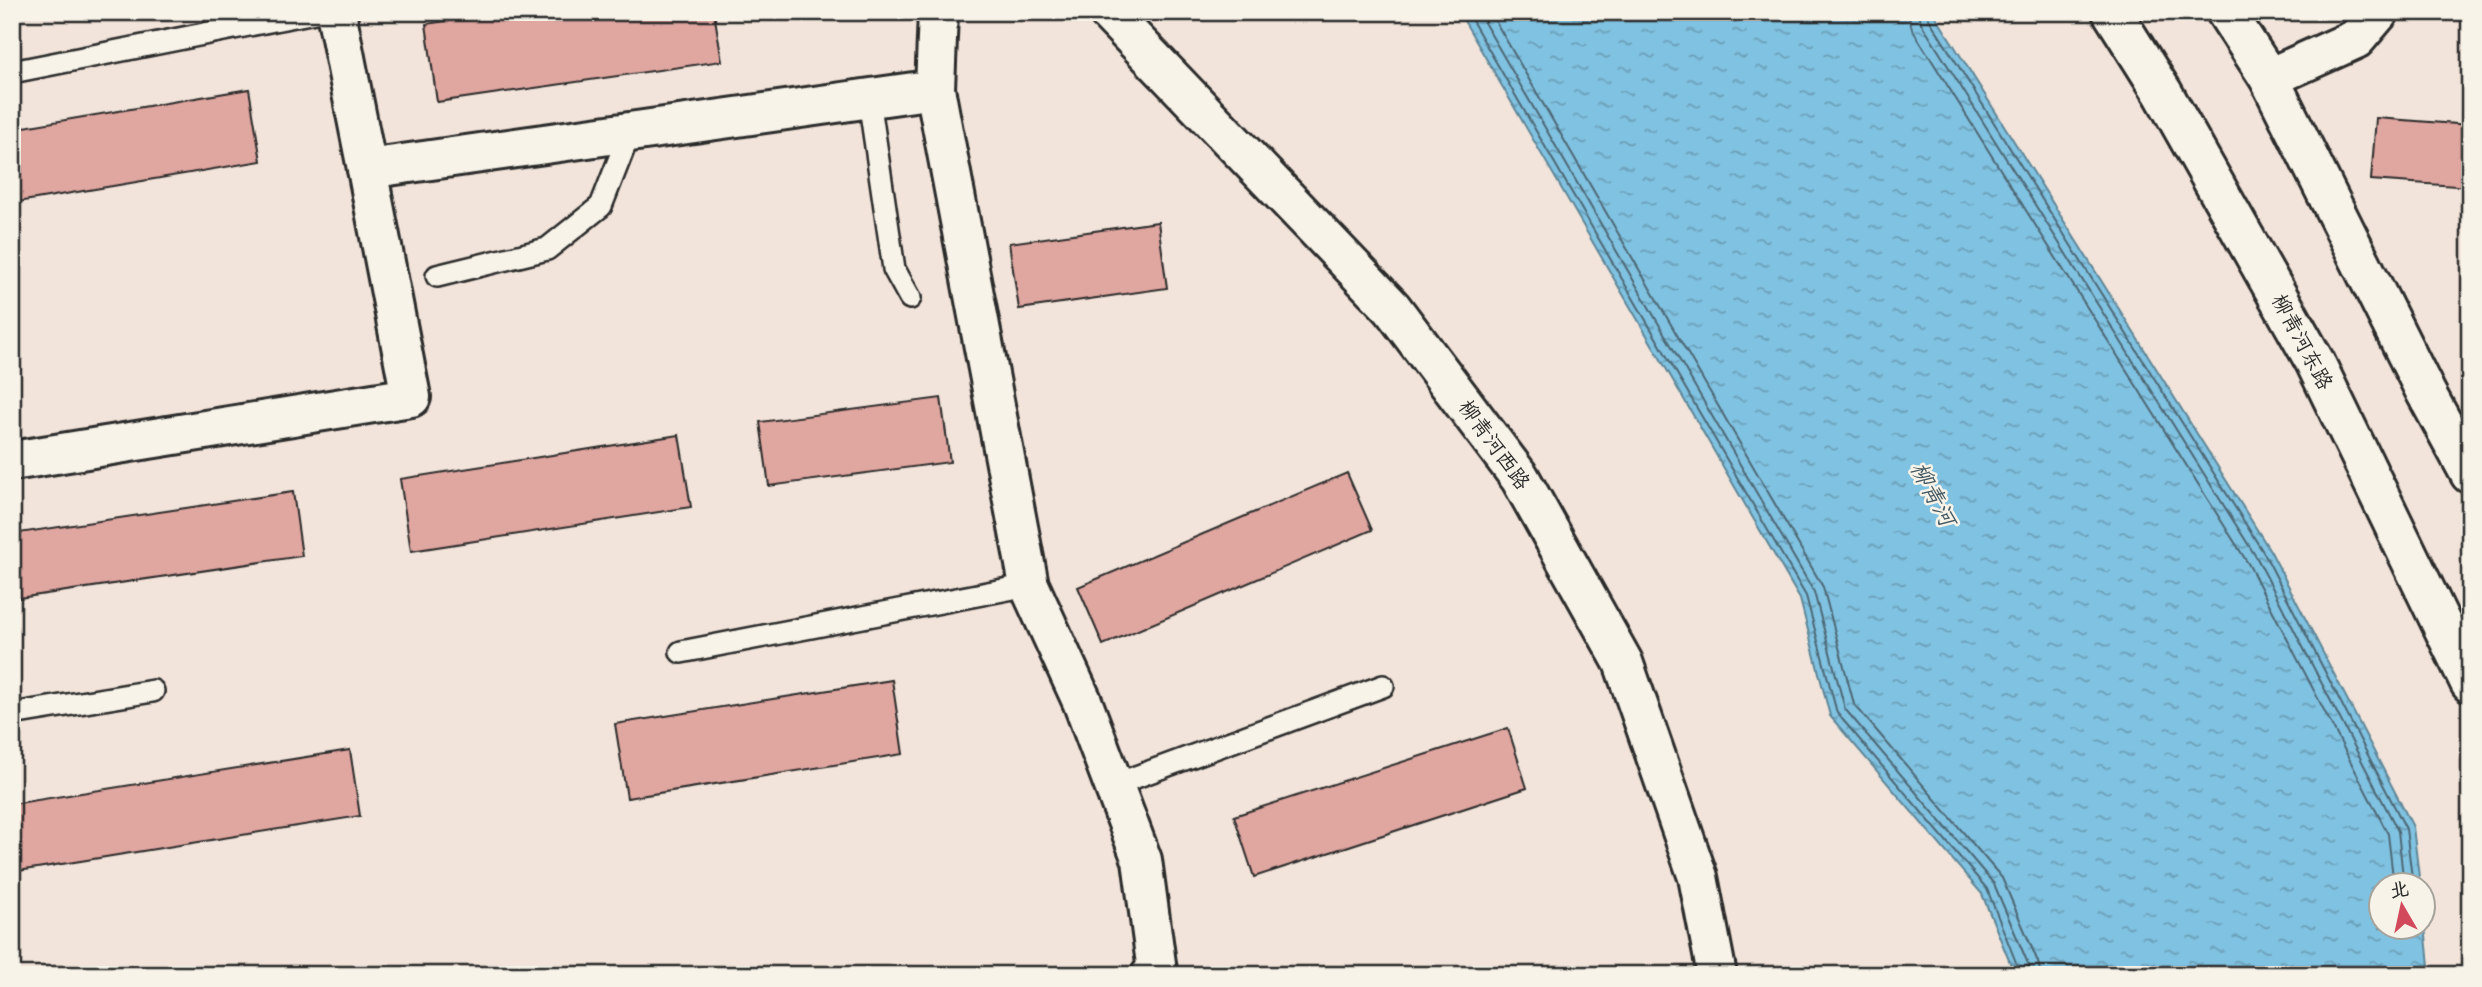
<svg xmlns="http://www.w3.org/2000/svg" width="2482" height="987" viewBox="0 0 2482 987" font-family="Pangolin,'LXGW WenKai TC',sans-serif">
  <defs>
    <pattern id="water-ripples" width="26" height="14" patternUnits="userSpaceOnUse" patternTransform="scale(1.75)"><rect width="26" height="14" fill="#80c2e1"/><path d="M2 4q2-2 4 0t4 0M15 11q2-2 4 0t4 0" fill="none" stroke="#699eb7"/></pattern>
  </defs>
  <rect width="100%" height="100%" fill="#f2e4da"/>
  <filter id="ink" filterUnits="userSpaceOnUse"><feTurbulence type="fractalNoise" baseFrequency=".0143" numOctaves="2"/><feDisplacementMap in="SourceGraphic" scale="14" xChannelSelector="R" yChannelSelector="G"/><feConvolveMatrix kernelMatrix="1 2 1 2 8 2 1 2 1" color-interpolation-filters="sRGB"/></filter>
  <g filter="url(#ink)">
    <path fill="url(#water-ripples)" stroke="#5e8698" stroke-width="2" d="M1459 12H1933L2271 552 2413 827 2420 885 2380 886V928H2422L2423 907 2430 975H2015L1982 894 1830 716 1800 599Z"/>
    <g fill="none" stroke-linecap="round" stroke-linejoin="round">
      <g stroke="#4d6774" stroke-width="2">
        <path d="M1467 12 1806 596 1837 713 1987 889 2021 975"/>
        <path d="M1478 12 1814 592 1845 709 1994 884 2029 966 2030 975"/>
        <path d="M1490 12 1823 587 1854 704 2002 878 2038 962 2041 975"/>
        <path d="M1908 12 1912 29 2249 565 2388 834 2394 886"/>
        <path d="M1919 12 1921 23 2258 560 2398 831 2404 886"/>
        <path d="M1927 12 1929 19 2265 555 2406 829 2413 886"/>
      </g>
    </g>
    <g fill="#e0a6a0" stroke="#2b2b2b" stroke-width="2">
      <path d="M506 12H714L722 61 437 102 426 24Z"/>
      <path d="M249 89 261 161 12 203V129Z"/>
      <path d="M2376 118 2470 125V187L2371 180Z"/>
      <path d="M1158 222 1167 288 1019 309 1009 243Z"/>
      <path d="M941 398 950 462 769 486 760 422Z"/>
      <path d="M679 435 691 507 411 551 400 479Z"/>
      <path d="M1347 473 1372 530 1103 645 1078 587Z"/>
      <path d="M293 492 302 556 12 599V534Z"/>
      <path d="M892 680 903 754 627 798 615 724Z"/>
      <path d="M1508 728 1527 788 1254 877 1234 816Z"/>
      <path d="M350 750 360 816 12 872V804Z"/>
    </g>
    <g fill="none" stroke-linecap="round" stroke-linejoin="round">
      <defs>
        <g id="service">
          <path d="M12 72 315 12"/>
          <path d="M869 99 894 269 910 298"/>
          <path d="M437 276 547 249 601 206 630 132"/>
          <path d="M681 652 1029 585"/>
          <path d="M12 714 153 691"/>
          <path d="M1114 785 1383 686"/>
        </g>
        <g id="minor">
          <path d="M336 12 367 169"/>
          <path d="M938 12 935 89 1029 585 1082 701 1142 860 1157 971 1151 975"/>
          <path d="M2112 12 2163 93 2315 362 2470 683"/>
          <path d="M2226 12 2269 78 2426 393 2470 474"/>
          <path d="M2269 78 2356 39 2379 12"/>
          <path d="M12 461 411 397 367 169 935 89"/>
        </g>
        <path id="tertiary" d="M1108 12 1392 308 1520 478 1623 662 1698 877 1717 975"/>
      </defs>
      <use href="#service" stroke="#2b2b2b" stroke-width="26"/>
      <use href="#minor" stroke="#2b2b2b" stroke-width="44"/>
      <use href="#tertiary" stroke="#2b2b2b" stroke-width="44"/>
      <use href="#service" stroke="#f7f3e8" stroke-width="21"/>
      <use href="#minor" stroke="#f7f3e8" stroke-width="38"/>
      <use href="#tertiary" stroke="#f7f3e8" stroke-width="38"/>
    </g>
  </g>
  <g text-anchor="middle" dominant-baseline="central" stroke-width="5" stroke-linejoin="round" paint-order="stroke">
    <g font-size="21" fill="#2b2b2b" stroke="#f7f3e8">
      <text transform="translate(2302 342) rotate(62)">柳青河东路</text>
      <text transform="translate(1494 445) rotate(54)">柳青河西路</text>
    </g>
    <g font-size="23" font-style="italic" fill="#445862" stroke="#f7f3e8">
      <text transform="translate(1933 494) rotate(62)">柳青河</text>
    </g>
  </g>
  <rect width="2482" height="987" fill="none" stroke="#f7f3e8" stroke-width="42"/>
  <rect x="21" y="21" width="2440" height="945" fill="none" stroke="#2b2b2b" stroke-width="2.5" filter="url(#ink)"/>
  <g transform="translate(2402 906) rotate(351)"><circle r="33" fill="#f7f3e8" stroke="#a5a39c" stroke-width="2"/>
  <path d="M0-5L12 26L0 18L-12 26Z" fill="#d1495b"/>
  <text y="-10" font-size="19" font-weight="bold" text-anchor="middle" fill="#2b2b2b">北</text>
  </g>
</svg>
